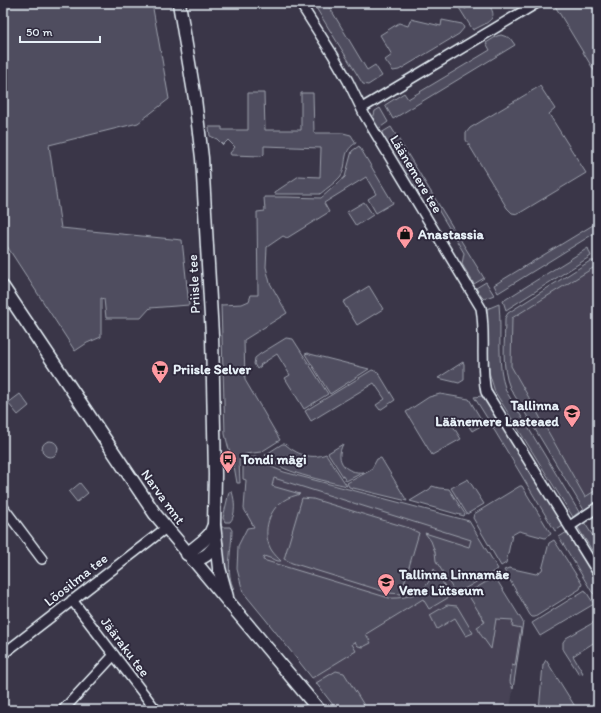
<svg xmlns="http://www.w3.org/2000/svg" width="601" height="713" viewBox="0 0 601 713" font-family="Itim,sans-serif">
  <rect width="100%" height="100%" fill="#3a3648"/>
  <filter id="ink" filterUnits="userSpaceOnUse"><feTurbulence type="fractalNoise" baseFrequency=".025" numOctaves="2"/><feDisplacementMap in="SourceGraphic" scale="8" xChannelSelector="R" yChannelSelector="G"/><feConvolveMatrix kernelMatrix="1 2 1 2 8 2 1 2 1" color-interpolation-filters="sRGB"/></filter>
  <g filter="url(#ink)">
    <g fill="#464354">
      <path d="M593 267 598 275V489L585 497 511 366 512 318Z"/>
      <path d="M277 474 468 532 523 622 510 710H337L266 620 260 551 272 477Z"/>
    </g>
    <g fill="#504e5f" stroke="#9ca0ac">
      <path d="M3 3H152L169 99 138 123 49 145 61 228 182 240 189 305 150 308 141 318H106L104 299 101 298V337L87 343 75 351 3 240Z"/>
      <path d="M313 3H327L367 70 375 65 382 76 368 85 363 84Z"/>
      <path d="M456 3H461L465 9 475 3H488C494 13 496 17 485 24 481 26 477 28 473 30Z"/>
      <path d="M560 3H598V77L555 6Z"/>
      <path d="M411 19 441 26 442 20 462 24 464 28 459 34 399 70 393 71 385 60 392 55 380 35 399 23 408 26Z"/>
      <path d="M501 35 510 38 515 45 393 119 385 105 404 93 408 99 490 50 486 43 497 36Z"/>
      <path d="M540 86 555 109 549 114 586 173 518 214 512 213 507 208 466 140V133L470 128Z"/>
      <path d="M248 93H264L265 130H301V93H313L314 133H343L351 135 356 143C340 152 349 166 340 177 335 183 327 188 320 194H275V192L299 176 320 177 321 148 264 146V154L262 156 231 155 230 153 235 147 228 140 223 145 217 139 210 136 209 127H222V130H248Z"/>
      <path d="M380 108 388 122 378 129 373 119 375 111Z"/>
      <path d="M391 127 484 278 474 284 462 264 464 253 421 181 417 192 381 133Z"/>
      <path d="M359 146 393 203 376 213 368 199 376 194 366 177 324 203 329 212 287 238 283 236 267 247 266 267 270 283 287 313 244 340 245 380 280 440 261 452 245 454 241 457 239 461 240 483H237L233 460 228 446 225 434 221 305 242 304 249 301 251 295H258L257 212 265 211 264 197H286L321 198 345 177 352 151Z"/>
      <path d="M364 202 373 215 356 226 347 212Z"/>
      <path d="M598 222V231L498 293 494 285Z"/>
      <path d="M588 248 591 256 506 310 503 301Z"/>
      <path d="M590 261H596L598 264V275L593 268 512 318 511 366 585 497 598 489V501L584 510 510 388C501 367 505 341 505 318L508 313Z"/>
      <path d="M486 282 494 295 484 299 481 296 476 288Z"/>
      <path d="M369 286 383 309 357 325 343 302Z"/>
      <path d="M499 304C502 333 496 363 506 391L579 512 573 517 495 392 489 372 487 309Z"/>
      <path d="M286 338 293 339 328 394 304 409 285 378 290 375 277 354 260 365 261 366 257 369 254 364 255 358 260 354Z"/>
      <path d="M308 353 310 354 369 369 330 394 305 354Z"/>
      <path d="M463 362 464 364V380L459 383 438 378Z"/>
      <path d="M372 370 378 372 395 400 380 410 376 405 385 399 374 383 311 421 305 411Z"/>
      <path d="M20 394 29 406 18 415 8 403Z"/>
      <path d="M440 394 469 399 484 424 472 431 464 419 453 426 461 439 432 455 406 412 429 397Z"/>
      <path d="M482 396 486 397 496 414 495 419 489 421 474 397Z"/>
      <path d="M498 425 503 426 563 526 555 531 493 428Z"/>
      <circle cx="50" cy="449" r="8"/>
      <path d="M282 444H285C296 454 311 460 326 454L347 486C327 481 276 472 265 455Z"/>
      <path d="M343 444C334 461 346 474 364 472L346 481 328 453Z"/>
      <path d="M256 457 260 458 274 468 284 472 469 521 498 569 456 594 436 561 435 552 431 541 425 533 469 547 471 540 274 478 272 486 300 494C295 496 288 497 283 501 267 511 262 536 272 551 275 555 278 558 281 561H278L264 556 263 560 389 598C411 599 429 591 434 569L451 596 429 609 423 599 366 634 371 643 363 647 358 646 355 642 352 644 356 651 312 678 266 620 243 592 237 569 238 546 247 528 254 527 244 509 246 480 243 479V461L247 458Z"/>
      <path d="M381 458 407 501 349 487 347 483 371 470 377 459Z"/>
      <path d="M468 479 484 504 467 514 451 488Z"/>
      <path d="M80 483 88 493 77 502 69 492Z"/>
      <path d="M432 486 439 488 449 489 465 514 464 516 410 501 430 489Z"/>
      <path d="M520 486H522L551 534 545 538 519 531 512 535 506 563 501 566 473 518 474 514Z"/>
      <path d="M229 492H232C235 500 236 516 230 522H225L223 518Z"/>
      <path d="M302 498 313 499 409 528 419 533 401 594 389 593 292 563 284 559Z"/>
      <path d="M584 522 598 544V560L577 526Z"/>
      <path d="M221 527H230L232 530C232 548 225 573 234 589L232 590C223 574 220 546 221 527Z"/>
      <path d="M567 532 598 582V598L592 592 559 537Z"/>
      <path d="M554 540 582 584 580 589 535 617H532L530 615 504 570 509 568 536 574 542 570 549 543Z"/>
      <path d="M495 577 523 622 513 689 510 682 512 665 515 666 521 628 512 626 513 620 496 619 491 649 481 635 477 627 485 622 467 593Z"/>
      <path d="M585 590 594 604 540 636 532 623Z"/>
      <path d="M447 605 457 606 473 633 466 636 455 618 437 629 430 615Z"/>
      <path d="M598 620V640L573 656 583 673 579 674 563 649V642L566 638Z"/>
      <path d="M546 660 576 708 572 710H539L543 665Z"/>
      <path d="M336 671 344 673 367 710H337L316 683Z"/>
    </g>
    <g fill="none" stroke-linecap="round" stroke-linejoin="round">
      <defs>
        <g id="street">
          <path d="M300 3 333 55 348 81 365 116 481 308C486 336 480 365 486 392L598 573"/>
          <path d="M362 108 537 3"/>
          <path d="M3 507 42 559"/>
          <path d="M570 526 598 507"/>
          <path d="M72 600 156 710"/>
          <path d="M3 654 166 528"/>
          <path d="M63 710 114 655"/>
        </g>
        <g id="secondary">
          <path d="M179 3 195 99 202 158 212 335 215 475 214 525 210 534 203 541 187 554"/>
          <path d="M3 287 155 514 319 710"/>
          <path d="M214 525 219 568 227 597"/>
          <path d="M193 560C204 559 210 553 216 544"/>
        </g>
      </defs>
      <use href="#street" stroke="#e8f1f8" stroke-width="12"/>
      <use href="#secondary" stroke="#e8f1f8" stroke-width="15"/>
      <use href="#street" stroke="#2f2a3d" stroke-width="9"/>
      <use href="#secondary" stroke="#2f2a3d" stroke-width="12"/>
    </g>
  </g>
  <defs>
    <symbol id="shop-pin" viewBox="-11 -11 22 30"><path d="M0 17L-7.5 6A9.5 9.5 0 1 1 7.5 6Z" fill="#ff9aa2" stroke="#2f2a3d"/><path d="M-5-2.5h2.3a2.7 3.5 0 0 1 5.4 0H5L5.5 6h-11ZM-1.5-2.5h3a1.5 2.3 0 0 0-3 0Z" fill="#111"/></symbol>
    <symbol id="supermarket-pin" viewBox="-11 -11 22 30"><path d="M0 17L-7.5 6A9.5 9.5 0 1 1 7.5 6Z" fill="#ff9aa2" stroke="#2f2a3d"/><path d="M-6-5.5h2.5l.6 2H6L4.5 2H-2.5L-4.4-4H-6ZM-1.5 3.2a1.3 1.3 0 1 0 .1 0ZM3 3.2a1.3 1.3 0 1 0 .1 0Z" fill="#111"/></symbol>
    <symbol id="school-pin" viewBox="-11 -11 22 30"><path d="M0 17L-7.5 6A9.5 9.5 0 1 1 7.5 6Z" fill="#ff9aa2" stroke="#2f2a3d"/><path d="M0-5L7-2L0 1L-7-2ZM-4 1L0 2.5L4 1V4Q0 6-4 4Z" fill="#111"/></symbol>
    <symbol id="bus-pin" viewBox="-11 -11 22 30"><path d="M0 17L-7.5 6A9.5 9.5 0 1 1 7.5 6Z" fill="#ff9aa2" stroke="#2f2a3d"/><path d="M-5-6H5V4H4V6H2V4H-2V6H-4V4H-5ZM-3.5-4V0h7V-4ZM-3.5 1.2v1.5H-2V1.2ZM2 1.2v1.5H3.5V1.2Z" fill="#111"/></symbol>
  </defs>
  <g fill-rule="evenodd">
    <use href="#shop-pin" x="395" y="224" width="20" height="27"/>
    <use href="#supermarket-pin" x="150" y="359" width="20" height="27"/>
    <use href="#school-pin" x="562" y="403" width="20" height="27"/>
    <use href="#bus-pin" x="218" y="449" width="20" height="27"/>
    <use href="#school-pin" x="376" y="572" width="20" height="27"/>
  </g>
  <g text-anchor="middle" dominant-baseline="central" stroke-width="4" stroke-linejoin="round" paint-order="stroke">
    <g font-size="14" fill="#e8f1f8" stroke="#2f2a3d">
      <text transform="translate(416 174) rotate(59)">Läänemere tee</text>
      <text transform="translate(194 284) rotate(-93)">Priisle tee</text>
      <text transform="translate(163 497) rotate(54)">Narva mnt</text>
      <text transform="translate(76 580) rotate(-38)">Lõosilma tee</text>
      <text transform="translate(125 647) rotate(53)">Jääraku tee</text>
    </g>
    <g font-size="14" font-weight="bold" fill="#e8f1f8" stroke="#2f2a3d" text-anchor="start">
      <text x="418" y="234">Anastassia</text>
      <text x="173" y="369">Priisle Selver</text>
      <text x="559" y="405" text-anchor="end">Tallinna<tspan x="559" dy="16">Läänemere Lasteaed</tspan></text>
      <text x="241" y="459">Tondi mägi</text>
      <text x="399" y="574">Tallinna Linnamäe<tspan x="399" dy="16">Vene Lütseum</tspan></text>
    </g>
  </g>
  <rect width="601" height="713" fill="none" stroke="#2f2a3d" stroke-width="16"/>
  <rect x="8" y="8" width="585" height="697" fill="none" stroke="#e8f1f8" stroke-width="1.5" filter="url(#ink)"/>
  <path d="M20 36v6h80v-6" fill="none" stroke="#e8f1f8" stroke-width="2"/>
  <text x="26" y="36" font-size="12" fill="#e8f1f8" stroke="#2f2a3d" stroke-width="3" paint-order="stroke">50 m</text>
</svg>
